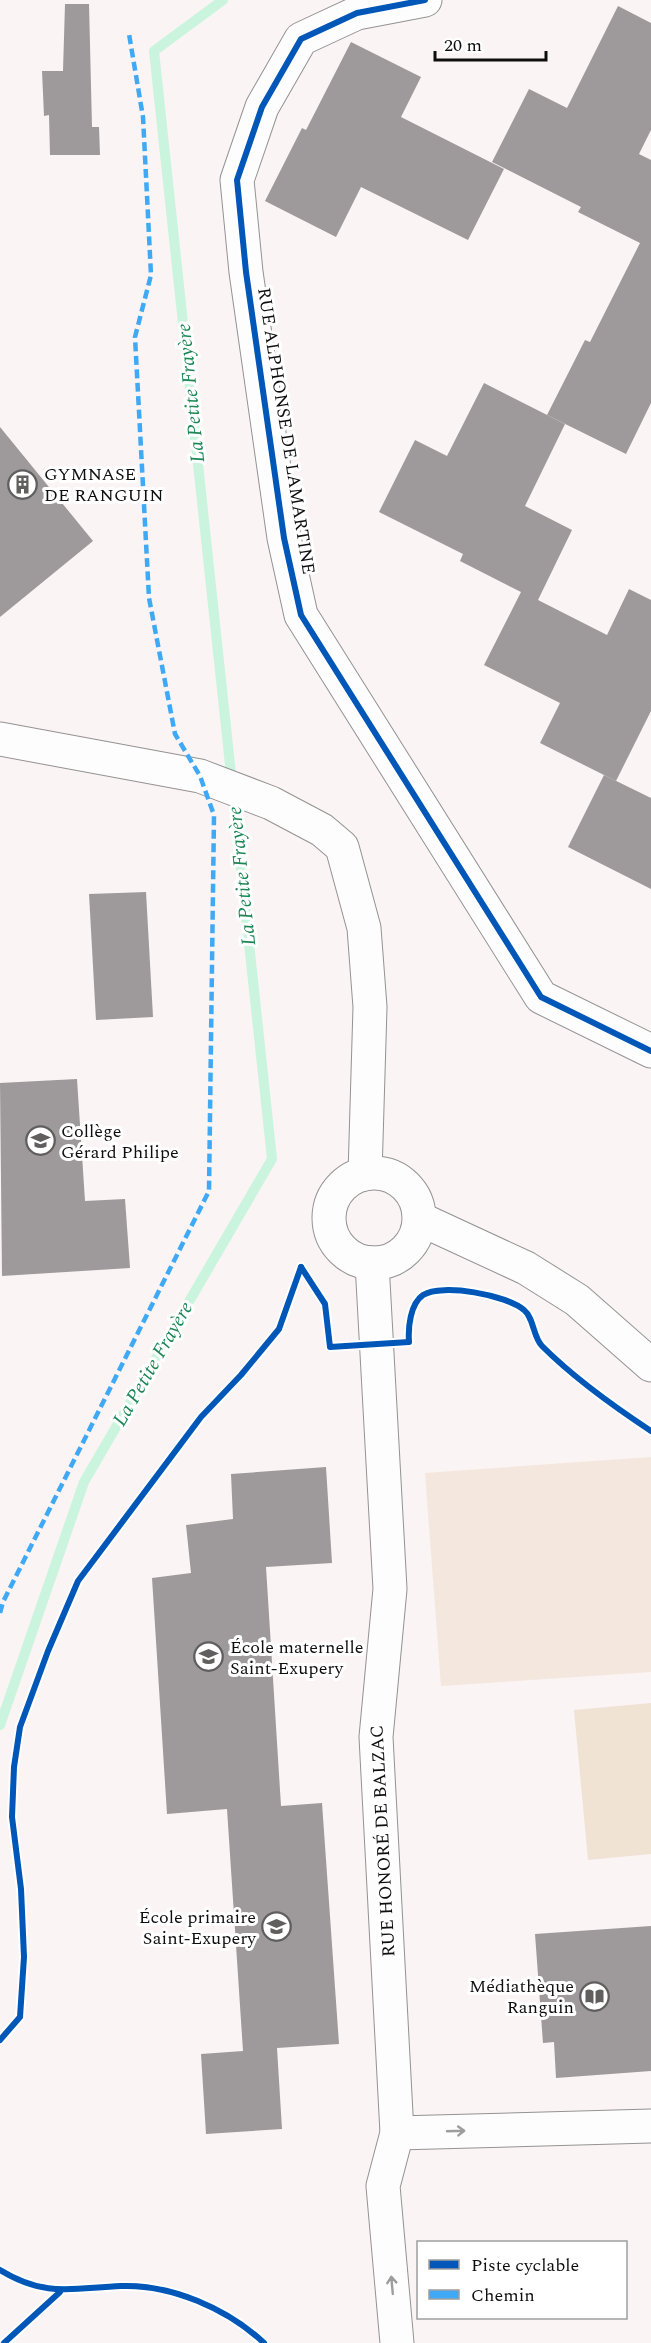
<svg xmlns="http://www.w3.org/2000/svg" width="651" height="2343" viewBox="0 0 651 2343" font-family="Spectral,serif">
  <rect width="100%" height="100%" fill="#faf4f4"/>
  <path fill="#f0e3d4" d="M651 1703V1854L588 1860 574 1710Z"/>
  <path fill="#f4e7de" d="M651 1457V1672L441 1686 425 1473Z"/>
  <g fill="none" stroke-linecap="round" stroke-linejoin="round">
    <path stroke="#caf4dd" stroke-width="10" d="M0 1725 84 1482 272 1159 154 51 223 0"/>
  </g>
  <g fill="#9e999a">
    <path d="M65 4H89L92 127H99L100 155H50L49 115 44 116 42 71H63Z"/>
    <path d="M618 6 651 23V130L639 154 651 160V403L626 454 547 415 585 340 590 342 640 243 578 212 581 207 492 162 529 89 567 108Z"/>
    <path d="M351 42 421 77 401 117 504 169 468 240 361 187 336 237 265 201 302 128 306 130Z"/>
    <path d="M484 383 565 424 525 506 572 530 538 600 607 635 629 589 651 600V711L616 781 540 743 560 703 484 665 521 592 460 561 463 554 379 512 415 440 447 456Z"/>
    <path d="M0 427 93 541 0 617Z"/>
    <path d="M604 775 651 798V889L568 847Z"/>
    <path d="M146 892 153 1017 96 1020 89 894Z"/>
    <path d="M77 1079 85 1201 125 1199 130 1268 2 1276 0 1083Z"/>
    <path d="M326 1467 332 1563 266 1567 281 1806 322 1803 339 2044 277 2048 282 2129 206 2134 201 2054 243 2051 227 1809 167 1814 152 1578 191 1573 186 1525 233 1519 231 1474Z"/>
    <path d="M651 1926V2071L556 2078 554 2042 543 2043 535 1934Z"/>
  </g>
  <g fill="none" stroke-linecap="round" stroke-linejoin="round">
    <defs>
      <g id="minor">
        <path d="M425 0 357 13 301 39 262 107 237 180 246 272 284 538 301 615 541 997 651 1051"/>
        <path d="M0 739 200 776 271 803 322 830 342 847 364 928 370 1007 365 1174"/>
        <circle cx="374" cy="1218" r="45"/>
        <path d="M420 1219 526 1268 577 1300 651 1365"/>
        <path d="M372 1263 390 1589 376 1737 397 2133 383 2186 397 2343"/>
        <path d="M397 2133 651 2126"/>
      </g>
    </defs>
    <use href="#minor" stroke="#949292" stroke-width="35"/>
    <use href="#minor" stroke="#fefdfd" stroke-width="33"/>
    <path stroke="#3fa9f5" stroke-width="4.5" stroke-dasharray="9 4.5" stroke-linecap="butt" d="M0 1613 3 1602 209 1191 214 815 200 776 175 734 149 598 135 337 151 275 143 117 129 34"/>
    <defs>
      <g id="cycleway">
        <path d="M425 0 357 13 301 39 262 107 237 180 246 272 284 538 301 615 541 997 651 1051"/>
        <path d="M301 1267 325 1304 330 1347 409 1342C408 1328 410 1304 423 1295 442 1283 507 1295 524 1310 534 1318 533 1337 542 1346 574 1378 613 1406 651 1431"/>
        <path d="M0 2040 20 2017 24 1957 21 1889 12 1817 14 1767 20 1727 48 1651 78 1581 201 1417 241 1375 279 1329 301 1267"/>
        <path d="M0 2270C46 2298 72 2288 121 2286 171 2284 228 2309 264 2343"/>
        <path d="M4 2343 60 2292"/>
      </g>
    </defs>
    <use href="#cycleway" stroke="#fff" stroke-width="10"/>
    <use href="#cycleway" stroke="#0057b8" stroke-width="6"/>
  </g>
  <defs><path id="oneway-shaft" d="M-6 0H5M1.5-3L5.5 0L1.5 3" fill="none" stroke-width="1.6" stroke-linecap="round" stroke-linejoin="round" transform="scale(1.5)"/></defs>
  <g stroke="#9e9d9d">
    <use href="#oneway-shaft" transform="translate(456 2131) rotate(-2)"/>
    <use href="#oneway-shaft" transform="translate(392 2285) rotate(-95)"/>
  </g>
  <defs>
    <symbol id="building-ring" viewBox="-11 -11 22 22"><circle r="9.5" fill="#fff" stroke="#615e5e" stroke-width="1.5"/><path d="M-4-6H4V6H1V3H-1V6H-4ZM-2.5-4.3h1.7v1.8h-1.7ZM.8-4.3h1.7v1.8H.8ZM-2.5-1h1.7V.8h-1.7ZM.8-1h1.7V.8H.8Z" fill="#615e5e"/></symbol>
    <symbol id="school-ring" viewBox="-11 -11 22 22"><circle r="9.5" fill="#fff" stroke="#615e5e" stroke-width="1.5"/><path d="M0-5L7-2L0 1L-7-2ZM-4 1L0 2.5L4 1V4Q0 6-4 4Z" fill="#615e5e"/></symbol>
    <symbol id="library-ring" viewBox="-11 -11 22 22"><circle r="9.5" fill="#fff" stroke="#615e5e" stroke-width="1.5"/><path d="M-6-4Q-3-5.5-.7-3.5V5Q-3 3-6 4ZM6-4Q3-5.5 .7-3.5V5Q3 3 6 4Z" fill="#615e5e"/></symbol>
  </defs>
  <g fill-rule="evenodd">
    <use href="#building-ring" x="6" y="468" width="33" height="33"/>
    <use href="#school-ring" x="24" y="1124" width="33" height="33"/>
    <use href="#school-ring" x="192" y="1640" width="33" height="33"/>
    <use href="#school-ring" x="260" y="1910" width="33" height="33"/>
    <use href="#library-ring" x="578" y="1980" width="33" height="33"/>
  </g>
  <g text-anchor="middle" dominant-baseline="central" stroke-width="6" stroke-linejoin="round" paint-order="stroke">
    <g font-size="18" fill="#0e0e0e" stroke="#fff">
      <text transform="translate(286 431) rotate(81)">RUE ALPHONSE DE LAMARTINE</text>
      <text transform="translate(383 1841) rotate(-93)">RUE HONORÉ DE BALZAC</text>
    </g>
    <g font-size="18" fill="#0e0e0e" stroke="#fff" text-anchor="start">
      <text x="44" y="474">GYMNASE<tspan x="44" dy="21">DE RANGUIN</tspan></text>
      <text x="61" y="1131">Collège<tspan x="61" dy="21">Gérard Philipe</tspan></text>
      <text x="230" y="1647">École maternelle<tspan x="230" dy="21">Saint-Exupery</tspan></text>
      <text x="256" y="1917" text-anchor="end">École primaire<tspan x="256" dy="21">Saint-Exupery</tspan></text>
      <text x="574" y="1986" text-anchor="end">Médiathèque<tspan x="574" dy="21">Ranguin</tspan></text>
    </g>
    <g font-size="20" font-style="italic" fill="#1a8654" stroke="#fff">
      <text transform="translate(191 393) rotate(-96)">La Petite Frayère</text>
      <text transform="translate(242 876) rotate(-96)">La Petite Frayère</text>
      <text transform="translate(153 1364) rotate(-60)">La Petite Frayère</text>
    </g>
  </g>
  <rect x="417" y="2241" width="210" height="78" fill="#ffffff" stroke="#9f9f9f" stroke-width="1.5"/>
  <rect x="429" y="2260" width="30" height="9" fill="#0057b8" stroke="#9f9f9f" stroke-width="1.5"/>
  <text x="471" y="2271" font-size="18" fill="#0e0e0e">Piste cyclable</text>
  <rect x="429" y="2290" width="30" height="9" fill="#3fa9f5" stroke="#9f9f9f" stroke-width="1.5"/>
  <text x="471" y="2301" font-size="18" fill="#0e0e0e">Chemin</text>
  <path d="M435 51v9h111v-9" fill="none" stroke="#0e0e0e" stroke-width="3"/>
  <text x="444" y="51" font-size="18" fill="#0e0e0e" stroke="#ffffff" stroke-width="4.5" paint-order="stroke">20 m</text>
</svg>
